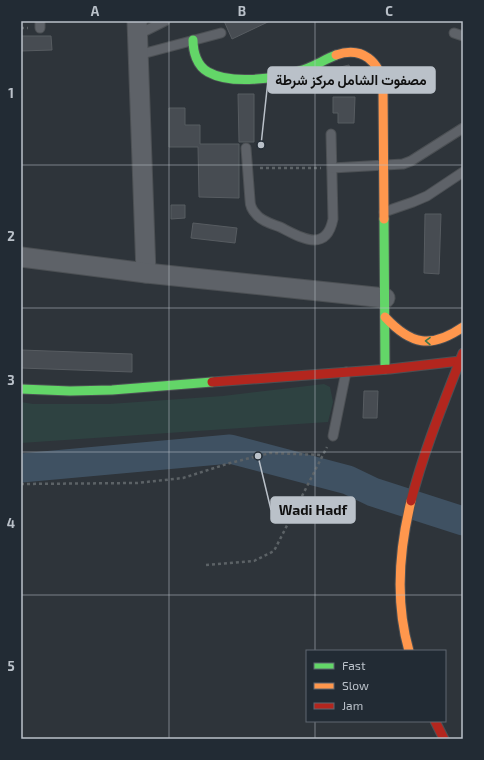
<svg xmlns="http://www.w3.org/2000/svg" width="484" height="760" viewBox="0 0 484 760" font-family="'Exo 2',Vazirmatn,sans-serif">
  <rect width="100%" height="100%" fill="#2e343a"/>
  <path fill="#2e4241" d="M324 384 330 387 333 402 328 422 21 443V402L33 404H109L223 396Z"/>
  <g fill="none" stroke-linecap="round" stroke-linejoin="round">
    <path stroke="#3f5162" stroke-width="29" d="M21 468 230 449 348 480 373 492 463 521"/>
  </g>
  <g fill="#474c52" stroke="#575c61">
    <path d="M224 21H270L232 39Z"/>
    <path d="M21 36H51L52 50 21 51Z"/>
    <path d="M349 65 352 77 303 92 301 84 336 68Z"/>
    <path d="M238 94H254V142H239Z"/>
    <path d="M333 97H355L354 123H338V113H333Z"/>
    <path d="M169 108H185V125H200V144H239V198L199 197 198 147H169Z"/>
    <path d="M171 205H185V218L171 219Z"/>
    <path d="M425 214H441L439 274 424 273Z"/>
    <path d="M193 223 237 228 235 243 191 238Z"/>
    <path d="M21 350 132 354V372L21 368Z"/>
    <path d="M364 391H378L377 418H363Z"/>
  </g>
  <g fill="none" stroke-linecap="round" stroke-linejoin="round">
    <defs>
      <g id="lane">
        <path d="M40 21V28"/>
        <path d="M454 33 463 36"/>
        <path d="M137 35 165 21"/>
        <path d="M138 55 221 33"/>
        <path d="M246 148 250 200C250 205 252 210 256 214 261 221 272 224 280 227 300 237 326 254 333 219L331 134"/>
        <path d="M332 168 403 164 411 161 463 128"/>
        <path d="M384 212 413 202 427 196 463 172"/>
        <path d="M333 436 346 372"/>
      </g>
      <g id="street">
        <path d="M137 21 146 273"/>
        <path d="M21 257 146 273 385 298"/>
      </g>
      <g id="fast">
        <path d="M193 40C193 52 197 66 208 72 231 85 275 79 299 71 312 68 323 60 336 55"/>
        <path d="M384 219 385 369"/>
        <path d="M21 389 70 391 112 390 212 382"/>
      </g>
      <g id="slow">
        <path d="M336 55C362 46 380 61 383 87L384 219"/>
        <path d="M385 317C411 345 431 349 463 327"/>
        <path d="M409 651C395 602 399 550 411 501"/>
      </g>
      <g id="jam">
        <path d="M212 382 390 369 460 361"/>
        <path d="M411 501C424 450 444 402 463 353"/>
        <path d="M435 721 444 739"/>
      </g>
    </defs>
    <use href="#lane" stroke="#4c5054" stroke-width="11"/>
    <use href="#street" stroke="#4c5054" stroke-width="21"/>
    <use href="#fast" stroke="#4c5054" stroke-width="11"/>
    <use href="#slow" stroke="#4c5054" stroke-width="11"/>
    <use href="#jam" stroke="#4c5054" stroke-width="11"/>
    <g stroke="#5c6266" stroke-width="2.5" stroke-dasharray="3 3" stroke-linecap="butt">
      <path d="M21 28H28"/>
      <path d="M260 168H321"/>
      <path d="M21 484 137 483 183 478 230 463 270 453 321 455"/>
      <path d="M206 565 254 561 274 551 327 447"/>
    </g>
    <use href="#lane" stroke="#5e6268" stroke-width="9"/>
    <use href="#street" stroke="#5e6268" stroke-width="19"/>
    <use href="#fast" stroke="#63d668" stroke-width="9"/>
    <use href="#slow" stroke="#ff974d" stroke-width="9"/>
    <use href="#jam" stroke="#b3261e" stroke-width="9"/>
  </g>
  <defs><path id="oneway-chevron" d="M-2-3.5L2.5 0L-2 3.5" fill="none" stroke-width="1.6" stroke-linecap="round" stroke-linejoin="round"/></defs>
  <use stroke="#3f784b" href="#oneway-chevron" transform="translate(428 341) rotate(-179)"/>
  <path fill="none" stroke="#bac1c9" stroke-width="1" stroke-opacity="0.55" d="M169 21V739M315 21V651M21 165H463M21 308H463M21 452H463M21 595H463M315 721V739"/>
  <path fill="none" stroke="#bac1c9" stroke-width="1.5" d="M261 145L268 80M258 456L271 510"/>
  <g fill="#bac1c9" stroke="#222b34" stroke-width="1.5">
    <circle cx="261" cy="145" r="4"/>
    <circle cx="258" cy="456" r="4"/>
  </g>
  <g fill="#bac1c9" stroke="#bac1c9" stroke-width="1.5">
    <rect x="268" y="67" width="167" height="26" rx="4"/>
    <rect x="271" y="497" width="84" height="26" rx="4"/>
  </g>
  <g font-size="14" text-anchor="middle" font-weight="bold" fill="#111">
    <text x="351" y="85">مصفوت الشامل مركز شرطة</text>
    <text x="313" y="515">Wadi Hadf</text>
  </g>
  <rect width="484" height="760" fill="none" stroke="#222b34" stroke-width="44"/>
  <rect x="306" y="650" width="140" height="72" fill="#222b34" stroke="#5f6770"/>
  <rect x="314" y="663" width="20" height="6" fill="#63d668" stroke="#5f6770"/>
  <text x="342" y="670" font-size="12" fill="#bac1c9">Fast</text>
  <rect x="314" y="683" width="20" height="6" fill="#ff974d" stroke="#5f6770"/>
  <text x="342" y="690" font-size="12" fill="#bac1c9">Slow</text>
  <rect x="314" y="703" width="20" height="6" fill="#b3261e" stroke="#5f6770"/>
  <text x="342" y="710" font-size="12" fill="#bac1c9">Jam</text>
  <rect x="22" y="22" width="440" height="716" fill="none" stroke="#bac1c9" stroke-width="1.5"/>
  <g font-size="13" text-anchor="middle" font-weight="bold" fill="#bac1c9">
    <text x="95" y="16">A</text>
    <text x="242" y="16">B</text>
    <text x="389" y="16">C</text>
    <text x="11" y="98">1</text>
    <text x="11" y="241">2</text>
    <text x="11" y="385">3</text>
    <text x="11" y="528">4</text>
    <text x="11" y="671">5</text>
  </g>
</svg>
